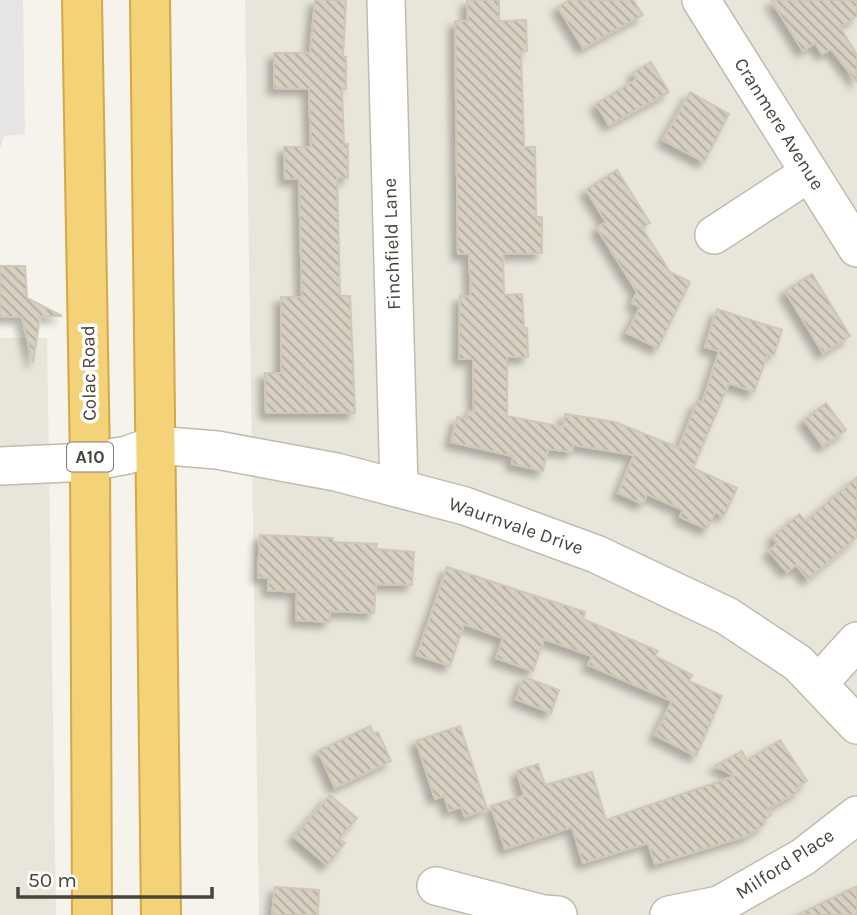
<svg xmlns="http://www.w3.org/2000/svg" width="857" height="915" viewBox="0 0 857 915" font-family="Karla,sans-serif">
  <defs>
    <pattern id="building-back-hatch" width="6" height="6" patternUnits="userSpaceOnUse" patternTransform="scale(1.75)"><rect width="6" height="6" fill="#d6cfc2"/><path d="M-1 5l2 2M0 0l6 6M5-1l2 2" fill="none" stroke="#b0aa9f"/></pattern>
    <filter id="shadow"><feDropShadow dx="-6" dy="6" stdDeviation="3.5" flood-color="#0004"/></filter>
  </defs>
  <rect width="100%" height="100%" fill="#f5f3ec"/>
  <g fill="#e8e5da">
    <path d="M245 0H857V915H259Z"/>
    <path d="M0 338H47L56 915H0Z"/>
  </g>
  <path fill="#e7e5e3" d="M0 0H23L25 134 4 136 0 150Z"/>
  <g fill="url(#building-back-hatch)" stroke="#d0c7b6" stroke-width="2" filter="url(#shadow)">
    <path d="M315 0H346L343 57H346V89H342L344 144H348V178H337L340 296H350L355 413H266L265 373H281V297H302L299 179H285L284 147H311L309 89 274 88V53H310Z"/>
    <path d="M467 0H499V21L526 20 527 51H521L524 147H535L536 217H542V253L503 254 504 295 522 294 524 328H527L528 357H507V416L563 427 565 414 615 422 679 448 697 401 702 403 719 351 705 347 717 309 782 330 774 355 768 353 754 392 729 383 693 468 737 488 724 516 715 512 707 529 680 517 683 510 647 494 643 504 618 493 634 455 573 445 572 452 548 449 543 471 512 464 513 456 451 442 457 417 467 419 469 411 474 412 473 359H459L460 296H471L469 254H458L455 21H468Z"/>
    <path d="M569 0H633L643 15 583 48 558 7Z"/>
    <path d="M771 0H857V16L840 27 857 55V82L831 49 822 54 815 43 803 51Z"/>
    <path d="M651 62 669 92 609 125 596 104 637 79 633 73Z"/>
    <path d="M690 92 729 114 704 162 663 140Z"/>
    <path d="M617 170 650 223 642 228 670 272 690 282 658 348 627 333 640 307 632 303 637 292 597 228 606 222 586 190Z"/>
    <path d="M0 266H25L27 298 62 316H40L33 363 22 317H0Z"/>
    <path d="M812 274 850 336 823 353 785 291Z"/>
    <path d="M826 403 846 430 823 446 804 420Z"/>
    <path d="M857 477V537L808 579 796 565 787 572 769 551 778 543 772 537 799 514 806 521Z"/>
    <path d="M260 535 333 538V542L377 544 376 549 414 552 412 585 376 584 374 613 330 611V622L296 620 297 592 268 590 269 578 258 577Z"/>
    <path d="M447 567 585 612 583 619 658 651 655 656 692 675 689 681 722 696 696 756 655 735 672 701 588 665 592 656 544 639 533 671 496 658 503 638 464 624 450 666 417 655Z"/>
    <path d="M524 677 559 690 551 713 516 699Z"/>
    <path d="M370 726 374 734 378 732 391 761 335 788 318 751Z"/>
    <path d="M460 726 487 809 465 817 461 807 449 811 444 796 435 799 416 741Z"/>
    <path d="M780 740 807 781 797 787 800 790 768 809 771 815 762 821 764 825 746 836 655 864 648 843 583 863 572 827 505 849 491 806 524 796 517 771 538 764 545 785 592 772 606 820 735 776 715 766 742 751 747 760Z"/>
    <path d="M330 795 357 818 339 839 345 843 327 865 294 837Z"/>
    <path d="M857 886V915H797Z"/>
    <path d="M275 887 319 890 318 915H272Z"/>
  </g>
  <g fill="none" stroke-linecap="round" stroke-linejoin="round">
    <defs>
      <g id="minor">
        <path d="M386 0 399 488"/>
        <path d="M701 0 857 248"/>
        <path d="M714 235 809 173"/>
        <path d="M0 466 90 462 127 455 155 445 217 450 336 472 465 506 596 554 727 616 798 663 857 725"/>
        <path d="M820 682 857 641"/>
        <path d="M436 886 543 914 558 915"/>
        <path d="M669 915 719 905 803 857 857 815"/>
      </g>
      <g id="highway">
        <path d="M82 0 90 462 92 915"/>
        <path d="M150 0 161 915"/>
      </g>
    </defs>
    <use href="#minor" stroke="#c0bbaf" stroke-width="40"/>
    <use href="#highway" stroke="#d3a848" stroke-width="42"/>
    <use href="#minor" stroke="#fff" stroke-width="37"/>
    <use href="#highway" stroke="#f3d278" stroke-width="38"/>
  </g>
  <g text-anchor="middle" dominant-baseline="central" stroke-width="7" stroke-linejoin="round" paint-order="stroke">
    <rect fill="#fff" stroke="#807c75" stroke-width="2" x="67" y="442.5" width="46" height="29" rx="5"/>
    <g font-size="18" font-weight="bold" fill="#49443a">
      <text x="90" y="457">A10</text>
    </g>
    <g font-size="19" fill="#49443a" stroke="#fff">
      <text transform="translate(779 124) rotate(58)">Cranmere Avenue</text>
      <text transform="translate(392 244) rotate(-92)">Finchfield Lane</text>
      <text transform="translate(89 373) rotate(-91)">Colac Road</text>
      <text transform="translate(516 526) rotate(19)">Waurnvale Drive</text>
      <text transform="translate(785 864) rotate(-33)">Milford Place</text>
    </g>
  </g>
  <path d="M18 887v10h194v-10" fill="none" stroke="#49443a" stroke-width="3.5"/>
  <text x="28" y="887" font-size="21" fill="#49443a" stroke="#ffffff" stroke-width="5" paint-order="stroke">50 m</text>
</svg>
